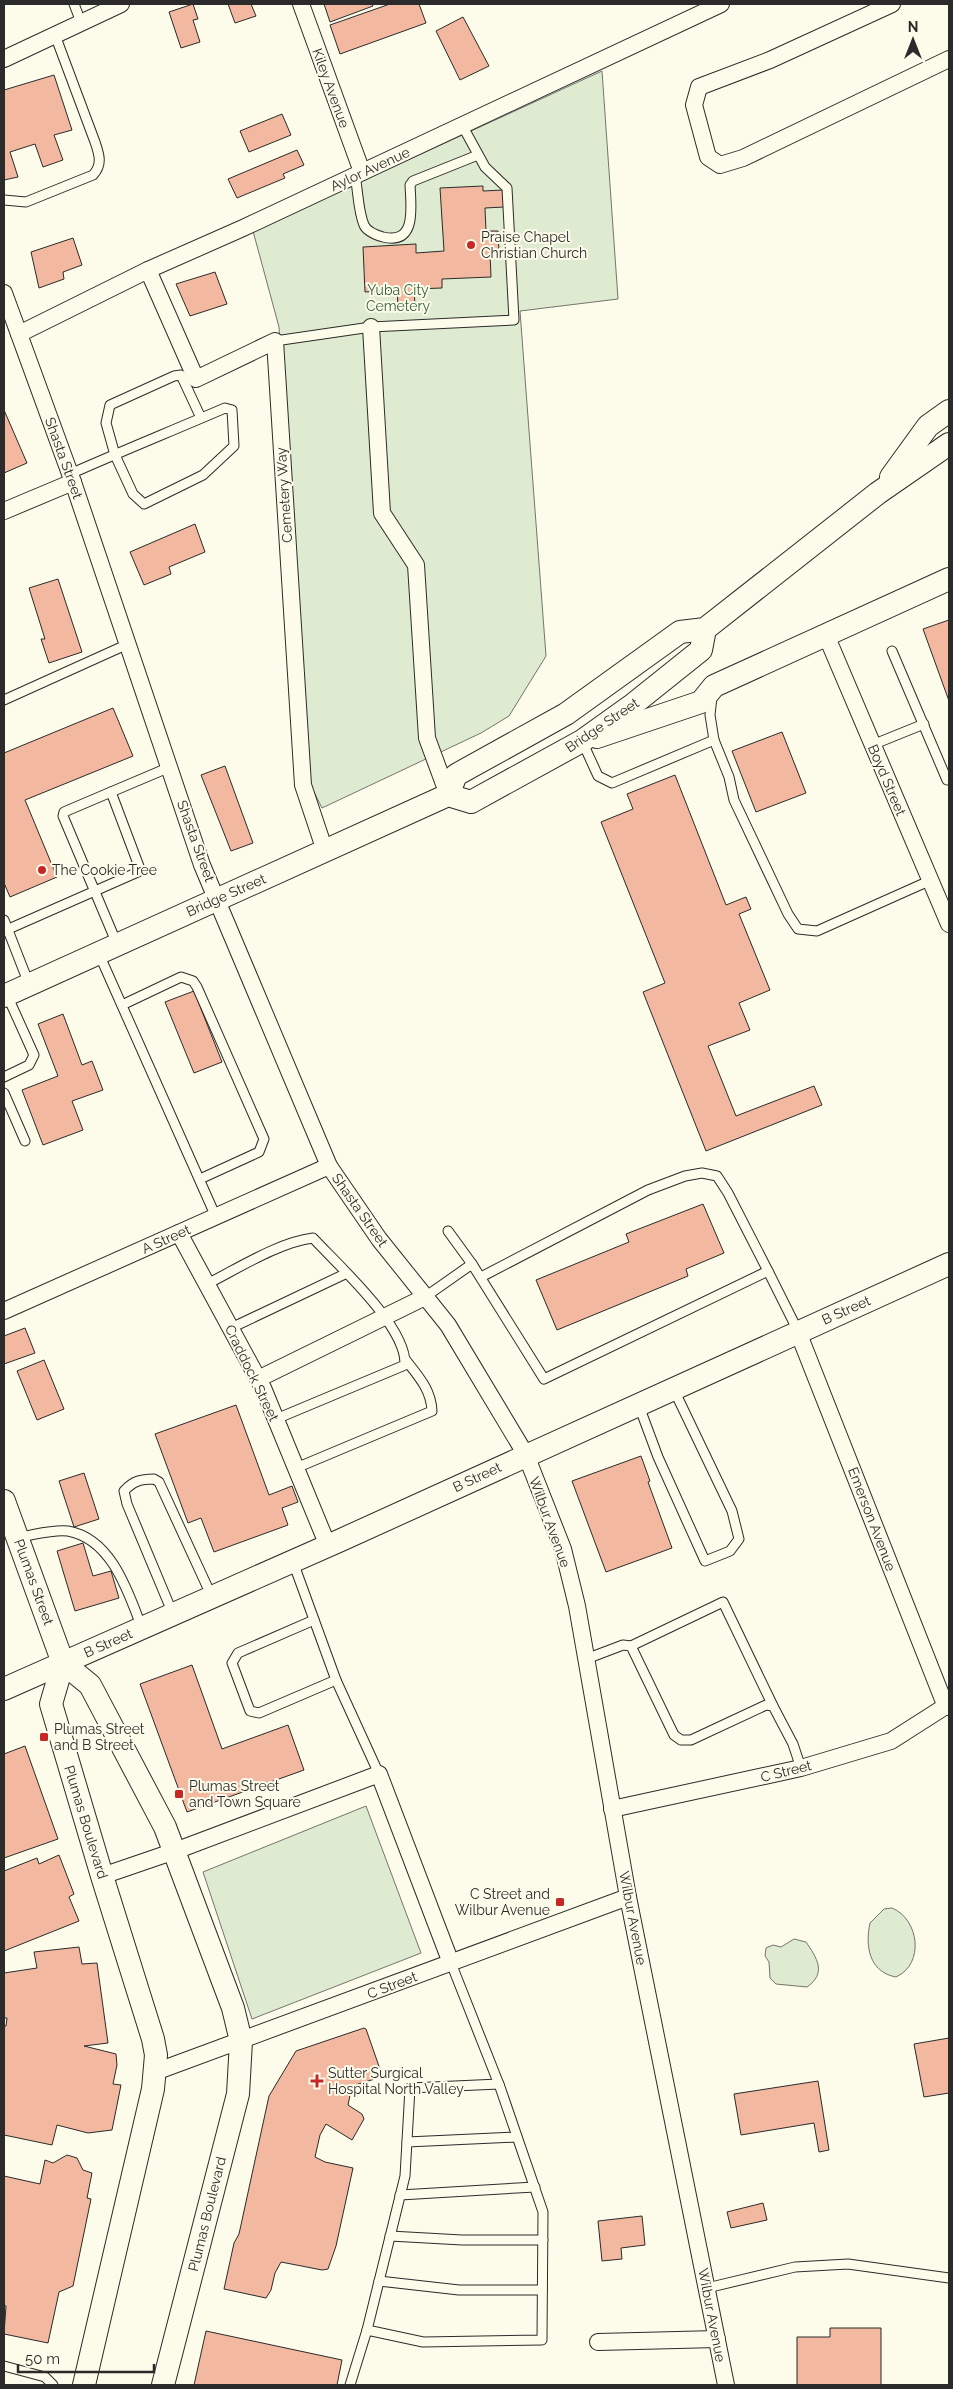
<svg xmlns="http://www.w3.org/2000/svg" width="953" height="2389" viewBox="0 0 953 2389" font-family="Raleway,sans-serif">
  <rect width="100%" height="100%" fill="#fdfbea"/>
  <g fill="#deebd1" stroke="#74746e">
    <path d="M602 71 618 299 520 311 546 656 509 716 481 733 322 808 310 784 279 327 253 231Z"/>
    <path d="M366 1806 421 1953 252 2019 203 1872Z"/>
    <path d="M892 1908C919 1919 925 1964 896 1977 869 1972 865 1946 870 1923L884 1909Z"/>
    <path d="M794 1939 806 1942C817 1958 827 1973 807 1987L776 1984 770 1978 769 1962 765 1956 766 1948 773 1945 781 1947Z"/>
  </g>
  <g fill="#f2b8a0" stroke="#2b2b2b">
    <path d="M193 4 198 19 193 20 200 42 181 48 169 12Z"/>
    <path d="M228 4H251L256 16 235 23Z"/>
    <path d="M324 4H372L373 6 330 22Z"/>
    <path d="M390 4H419L426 23 340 54 330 25Z"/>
    <path d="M463 17 489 66 460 80 436 31Z"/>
    <path d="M54 75 72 130 54 135 63 160 43 167 35 144 10 152 18 177 4 180V90Z"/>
    <path d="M282 114 291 135 249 152 240 131Z"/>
    <path d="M297 150 304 165 283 174 285 178 237 198 228 179Z"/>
    <path d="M483 186V191L503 190 504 207 485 208 486 231H498L499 252 490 253 491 277 442 279V288L414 289 415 305 398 306 397 290 365 292 363 247 416 244V253L444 251 440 188Z"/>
    <path d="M73 238 82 265 63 272 64 279 39 288 31 252Z"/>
    <path d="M215 272 227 304 190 316 176 284Z"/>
    <path d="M4 410 27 463 4 473Z"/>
    <path d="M195 524 205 552 169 567 171 574 144 585 130 552Z"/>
    <path d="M58 579 82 652 49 663 41 639H45L29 588Z"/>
    <path d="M949 620V701L923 629Z"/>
    <path d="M113 708 133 756 25 800 57 877 10 897 4 883V753Z"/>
    <path d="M782 732 806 793 756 812 732 751Z"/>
    <path d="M225 766 253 843 231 851 201 775Z"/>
    <path d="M675 775 726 905 746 897 751 909 739 914 770 990 739 1003 750 1030 708 1046 736 1116 814 1086 822 1105 706 1151 643 992 665 983 601 822 633 809 627 794Z"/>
    <path d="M194 991 222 1062 194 1073 165 1002Z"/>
    <path d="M63 1014 82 1065 92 1061 103 1090 72 1101 83 1130 43 1145 22 1090 58 1076 38 1024Z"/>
    <path d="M703 1204 724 1253 686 1269 688 1276 557 1330 536 1280 629 1242 626 1234Z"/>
    <path d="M25 1328 35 1353 4 1364V1336Z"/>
    <path d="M44 1360 64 1409 37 1420 17 1371Z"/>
    <path d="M236 1405 269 1495 292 1486 298 1502 282 1508 288 1525 214 1552 201 1518 188 1523 155 1434Z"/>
    <path d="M641 1456 650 1481 648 1482 672 1548 606 1572 572 1481Z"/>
    <path d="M84 1473 99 1519 74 1527 59 1481Z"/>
    <path d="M83 1543 93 1576 111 1571 119 1598 75 1611 57 1551Z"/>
    <path d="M192 1665 222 1749 288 1725 304 1770 187 1812 140 1684Z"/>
    <path d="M25 1746 58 1839 4 1858V1754Z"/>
    <path d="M59 1855 74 1894 69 1897 79 1921 4 1951V1871L37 1858 39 1864Z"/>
    <path d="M79 1947 82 1964 97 1963 108 2043 84 2046 116 2054 117 2065 113 2084 121 2085 112 2130 88 2133 57 2125 52 2145 4 2135V2026H6L7 2018H4V1973L37 1968 34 1952Z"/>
    <path d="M364 2028 366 2029 381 2072 378 2078 352 2086 348 2105 362 2114 364 2119 352 2140 326 2124 320 2135 315 2157 325 2162 353 2168 336 2246 328 2269 322 2270 281 2262 275 2273 271 2290 266 2298 224 2289 234 2243 239 2234 269 2096 296 2051Z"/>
    <path d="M949 2038V2093L924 2097 914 2044Z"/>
    <path d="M818 2081 829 2150 819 2152 814 2123 741 2135 734 2094Z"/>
    <path d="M67 2155 77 2158 83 2170 92 2173 87 2198 91 2199 73 2286 59 2292 48 2343 4 2334 6 2306 4 2305V2176L40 2184 45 2160 53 2163Z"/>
    <path d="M763 2203 767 2220 731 2228 727 2212Z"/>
    <path d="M642 2216 645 2245 621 2248 622 2259 602 2261 598 2221Z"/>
    <path d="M830 2328H881V2385H797V2337H830Z"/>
    <path d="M206 2331 342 2360 337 2385H194Z"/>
  </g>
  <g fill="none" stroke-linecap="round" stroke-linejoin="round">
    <defs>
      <g id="lane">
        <path d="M74 4 81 22"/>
        <path d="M355 175C358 190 358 211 364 225 367 232 376 235 383 237 417 245 411 207 410 185L413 181 478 155"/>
        <path d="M4 200 26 202 93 175C103 164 99 154 95 142L55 35"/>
        <path d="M275 341 371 327 514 320 507 188 485 167 462 125"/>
        <path d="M70 474C122 451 174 430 225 408L232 410 234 446 203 475 144 504 133 494 115 455 106 423 110 405 174 376 181 375 201 418"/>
        <path d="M892 651 947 780"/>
        <path d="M712 697 710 715 714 740 729 777 734 800 788 914 798 929 817 931 929 881"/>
        <path d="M4 700 128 644"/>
        <path d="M582 741 598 776 612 783 714 740"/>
        <path d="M872 745 924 724"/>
        <path d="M111 792 170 767"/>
        <path d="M4 920 29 984"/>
        <path d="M4 931 138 872 140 869 111 792 64 812 63 816 117 944"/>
        <path d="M99 954 216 1217"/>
        <path d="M122 1005 181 977 193 981 197 987 264 1139 259 1152 200 1179"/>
        <path d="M4 1077 29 1065 34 1055 7 995"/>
        <path d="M4 1093 25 1141"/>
        <path d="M448 1231 472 1264"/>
        <path d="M481 1277 648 1190 685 1176 702 1173 717 1176 728 1193 768 1271"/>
        <path d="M207 1284C237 1269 279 1242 313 1238 339 1266 407 1327 405 1365L276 1419"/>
        <path d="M425 1297 472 1264 544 1379 768 1271 798 1331"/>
        <path d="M231 1328 345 1274"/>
        <path d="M639 1406 658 1457 705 1561 730 1551 739 1539 732 1511 674 1390"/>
        <path d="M296 1468 432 1411C431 1389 418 1376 405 1359"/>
        <path d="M19 1537C34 1535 53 1529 68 1531 112 1539 128 1592 142 1628"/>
        <path d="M293 1562 336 1680 379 1774"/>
        <path d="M173 1614 127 1504 124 1491C133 1481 141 1479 154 1479L159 1482 212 1597"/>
        <path d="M314 1620 238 1653 232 1663 250 1711 259 1713 336 1680"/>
        <path d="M631 1646 723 1602 773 1706"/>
        <path d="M586 1659 623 1645 631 1646 674 1735 681 1740H691L766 1705 773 1706 793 1744 801 1768"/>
        <path d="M407 2142 517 2137"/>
        <path d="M400 2195 535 2187"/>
        <path d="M390 2236 462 2240H543"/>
        <path d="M379 2281 459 2290H542"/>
        <path d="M707 2288 795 2267 848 2264 949 2278"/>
        <path d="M367 2330 405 2176 410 2088 499 2084"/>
        <path d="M4 2366 45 2377 53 2385"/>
        <path d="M350 2385 367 2330 423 2342 542 2340 543 2212 500 2087 451 1963"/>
      </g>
      <g id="street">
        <path d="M301 4 362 172"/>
        <path d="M892 4 770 60 699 87 694 105 708 157 720 165 743 158 949 59"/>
        <path d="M4 59 121 4"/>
        <path d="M148 270 196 379 275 341 303 785 325 851"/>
        <path d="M4 293 73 482 202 865 329 1166 379 1239 448 1325 526 1455 563 1549 577 1606 628 1897 726 2385"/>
        <path d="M371 327 382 513 416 565 427 738 448 795"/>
        <path d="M19 334 148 270 243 228 721 4"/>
        <path d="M4 511 73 482"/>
        <path d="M826 635 949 924"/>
        <path d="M179 1233 263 1388 328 1546"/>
        <path d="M4 1311 329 1166"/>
        <path d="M798 1332 946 1707"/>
        <path d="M258 1379 425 1297"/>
        <path d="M612 1809 801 1768 891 1741 949 1704"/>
        <path d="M102 1876 175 1851 379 1774 451 1963"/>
        <path d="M155 2072 628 1897"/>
        <path d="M598 2342 717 2339"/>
      </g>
      <g id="secondary">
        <path d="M891 477 928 426 949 411"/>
        <path d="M597 737 701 702 714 686 949 579"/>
        <path d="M448 795 456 775 566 714 680 632 705 629 878 493 949 444"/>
        <path d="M4 996 448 795 471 802 582 741 631 706 701 650 705 629"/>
        <path d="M4 1501 63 1663"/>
        <path d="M63 1663 90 1685 165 1827 233 2008 241 2041 238 2094 163 2385"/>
        <path d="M63 1663 51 1704 102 1876 153 2039 156 2055 153 2089 84 2385"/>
        <path d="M4 1689 341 1540 949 1264"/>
      </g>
    </defs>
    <use href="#lane" stroke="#2b2b2b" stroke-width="11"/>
    <use href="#street" stroke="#2b2b2b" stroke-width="18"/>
    <use href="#secondary" stroke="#2b2b2b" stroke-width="24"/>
    <use href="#lane" stroke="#fdfbea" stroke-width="9"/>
    <use href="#street" stroke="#fdfbea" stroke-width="16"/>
    <use href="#secondary" stroke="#fdfbea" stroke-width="22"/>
  </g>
  <g fill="#c62828" stroke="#fdfbea" stroke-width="2">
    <circle cx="471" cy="245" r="5"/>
    <circle cx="42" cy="870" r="5"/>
    <rect x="39" y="1732" width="10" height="10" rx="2.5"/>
    <rect x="174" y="1789" width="10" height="10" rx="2.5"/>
    <rect x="555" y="1897" width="10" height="10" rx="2.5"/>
    <path d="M314.5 2073.5h5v5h5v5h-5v5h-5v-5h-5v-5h5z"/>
  </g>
  <g text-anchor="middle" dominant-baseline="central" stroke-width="4" stroke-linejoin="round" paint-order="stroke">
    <g font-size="14" fill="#2b2b2b" stroke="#fdfbea">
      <text transform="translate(331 88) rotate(70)">Kiley Avenue</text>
      <text transform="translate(370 169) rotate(-25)">Aylor Avenue</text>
      <text transform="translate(64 458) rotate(70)">Shasta Street</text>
      <text transform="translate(284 495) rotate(-94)">Cemetery Way</text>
      <text transform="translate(602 725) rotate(-34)">Bridge Street</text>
      <text transform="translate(887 780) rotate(67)">Boyd Street</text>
      <text transform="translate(196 841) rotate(70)">Shasta Street</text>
      <text transform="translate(226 895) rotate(-24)">Bridge Street</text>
      <text transform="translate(360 1210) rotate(55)">Shasta Street</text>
      <text transform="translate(166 1239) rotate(-24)">A Street</text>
      <text transform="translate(846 1310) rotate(-24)">B Street</text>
      <text transform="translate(252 1373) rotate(64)">Craddock Street</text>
      <text transform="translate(477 1477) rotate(-25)">B Street</text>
      <text transform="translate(872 1519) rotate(69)">Emerson Avenue</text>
      <text transform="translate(550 1522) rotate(70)">Wilbur Avenue</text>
      <text transform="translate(34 1582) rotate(70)">Plumas Street</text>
      <text transform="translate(108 1643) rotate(-24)">B Street</text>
      <text transform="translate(786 1771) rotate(-14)">C Street</text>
      <text transform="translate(86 1822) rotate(73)">Plumas Boulevard</text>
      <text transform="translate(633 1918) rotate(79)">Wilbur Avenue</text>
      <text transform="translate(392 1985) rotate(-21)">C Street</text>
      <text transform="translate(207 2214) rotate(-76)">Plumas Boulevard</text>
      <text transform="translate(712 2315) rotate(79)">Wilbur Avenue</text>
    </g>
    <g font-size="14" fill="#2b2b2b" stroke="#fdfbea" text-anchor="start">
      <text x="481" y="237">Praise Chapel<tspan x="481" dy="16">Christian Church</tspan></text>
      <text x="52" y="870">The Cookie Tree</text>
      <text x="54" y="1729">Plumas Street<tspan x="54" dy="16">and B Street</tspan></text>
      <text x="189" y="1786">Plumas Street<tspan x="189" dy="16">and Town Square</tspan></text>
      <text x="550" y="1894" text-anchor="end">C Street and<tspan x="550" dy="16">Wilbur Avenue</tspan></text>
      <text x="328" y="2073">Sutter Surgical<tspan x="328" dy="16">Hospital North Valley</tspan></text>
    </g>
    <g font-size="14" fill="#34623c" stroke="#fdfbea">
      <text x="398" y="290">Yuba City<tspan x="398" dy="16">Cemetery</tspan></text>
    </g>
  </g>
  <rect width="953" height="2389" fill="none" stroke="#2b2b2b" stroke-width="10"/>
  <g transform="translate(913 40)" stroke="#fdfbea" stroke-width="4" paint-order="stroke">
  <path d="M0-4L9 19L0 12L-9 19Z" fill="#2b2b2b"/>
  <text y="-8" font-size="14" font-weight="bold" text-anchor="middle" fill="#2b2b2b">N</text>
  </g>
  <path d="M18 2364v8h136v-8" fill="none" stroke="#2b2b2b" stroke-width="2.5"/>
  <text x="25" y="2364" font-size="15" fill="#2b2b2b" stroke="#fdfbea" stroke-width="4" paint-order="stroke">50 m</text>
</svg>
